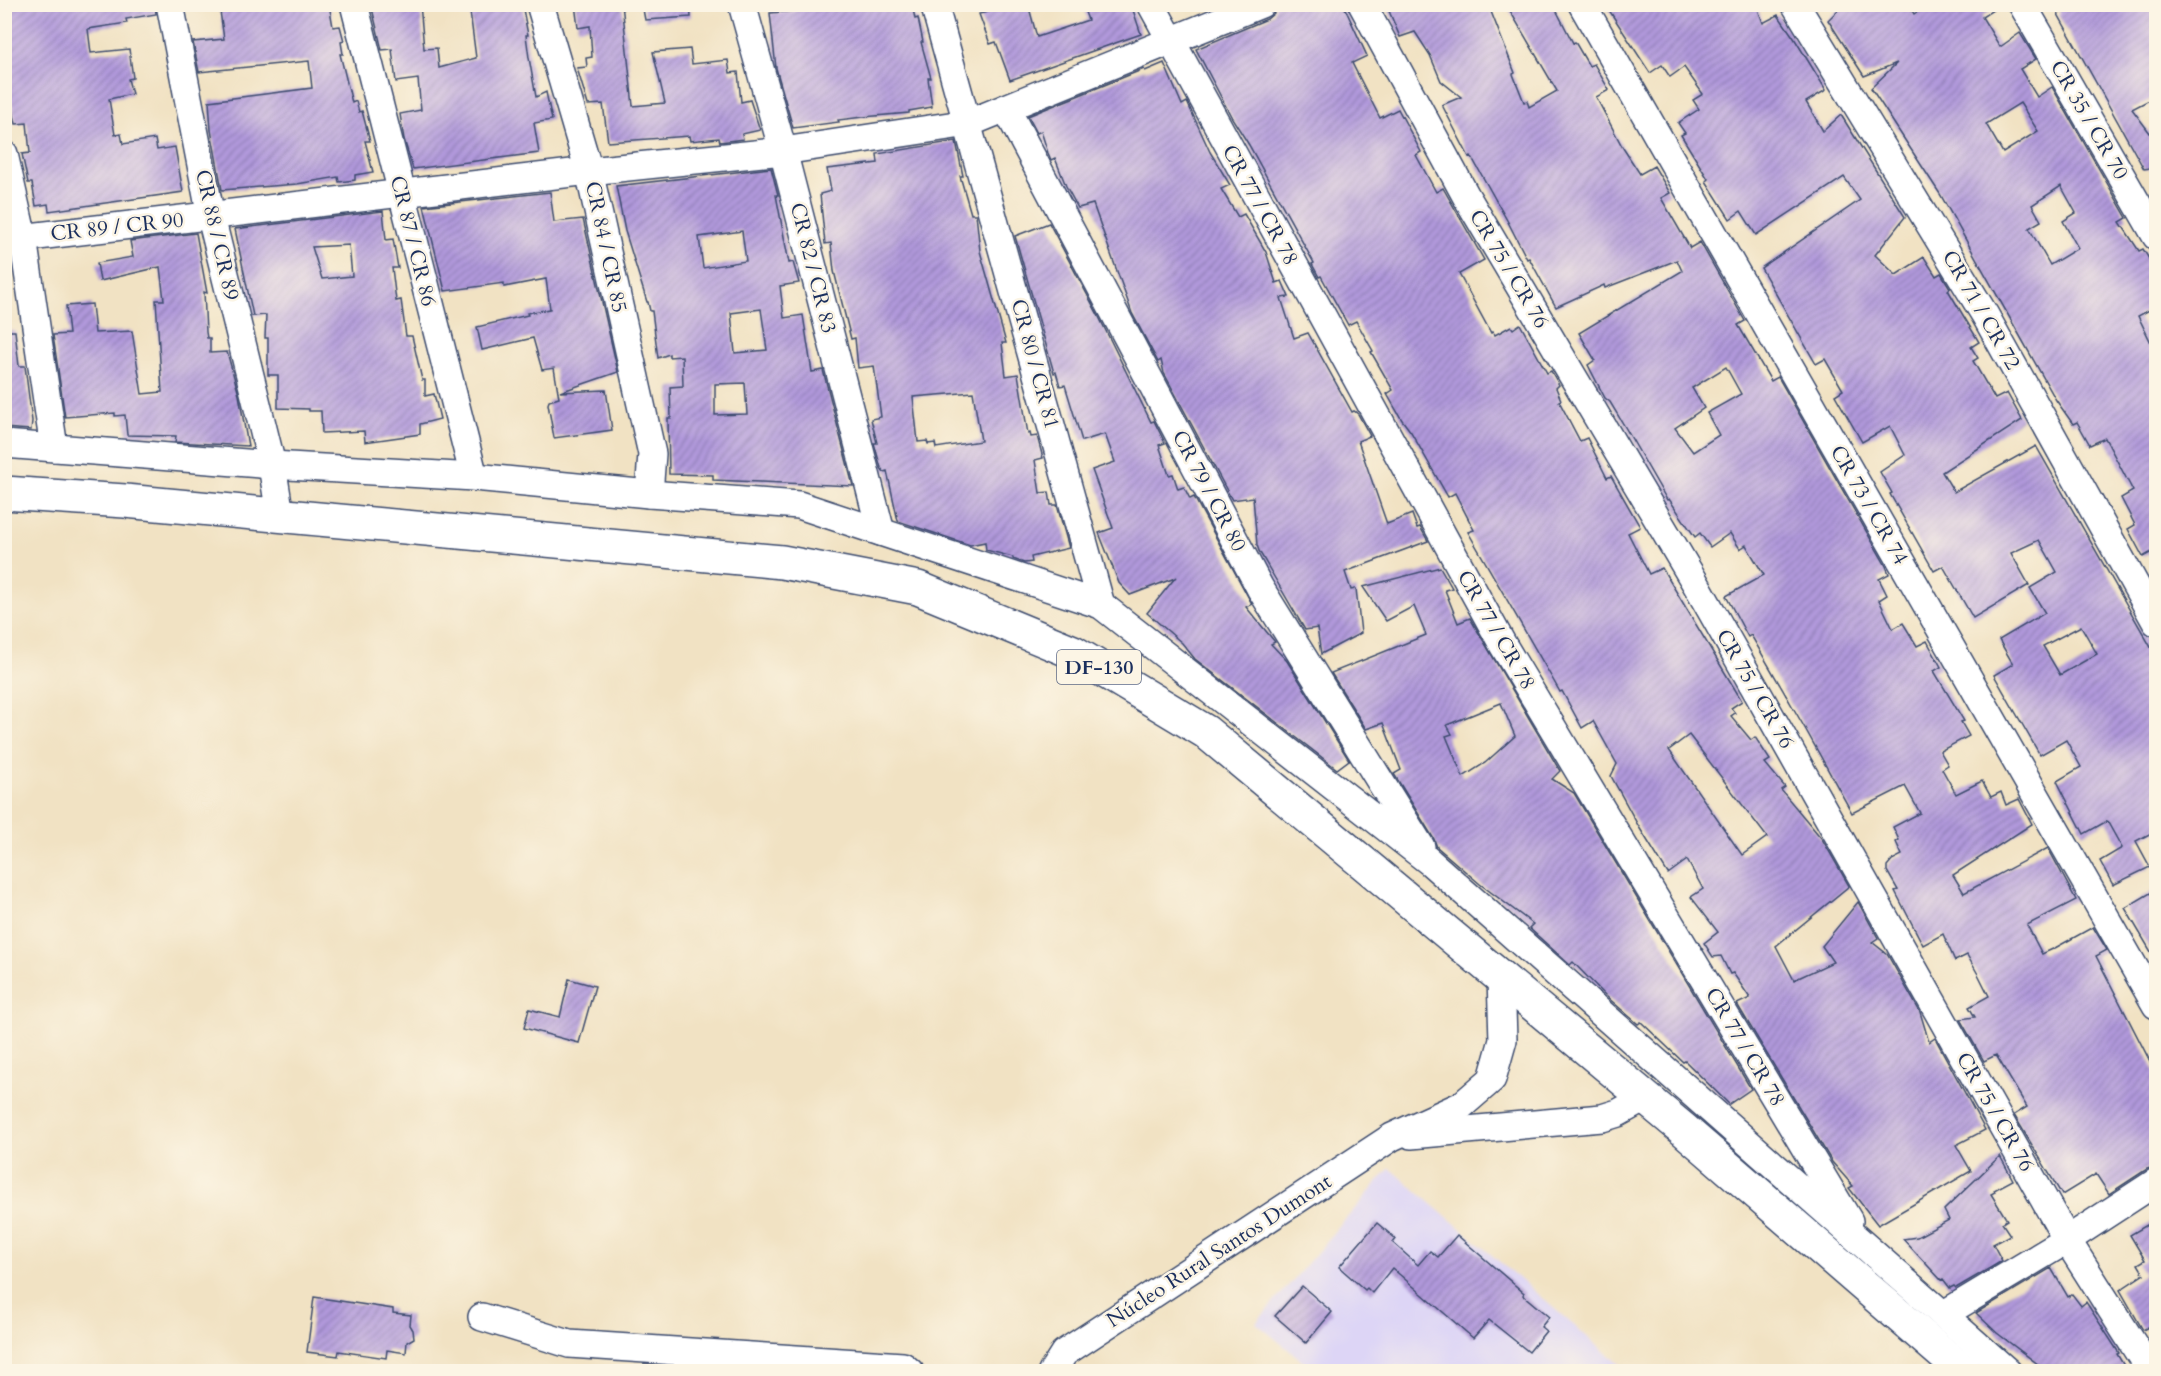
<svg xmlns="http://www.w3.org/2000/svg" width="2161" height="1376" viewBox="0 0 2161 1376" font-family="Cardo,serif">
  <defs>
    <pattern id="building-hatch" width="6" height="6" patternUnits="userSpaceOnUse" patternTransform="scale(1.5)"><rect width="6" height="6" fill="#b199db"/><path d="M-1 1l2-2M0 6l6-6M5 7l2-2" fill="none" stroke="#8f7db5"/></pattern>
  </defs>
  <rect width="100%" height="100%" fill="#fcf5e5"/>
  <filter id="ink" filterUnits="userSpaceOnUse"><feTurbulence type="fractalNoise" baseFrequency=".0167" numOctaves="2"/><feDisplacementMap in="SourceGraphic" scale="12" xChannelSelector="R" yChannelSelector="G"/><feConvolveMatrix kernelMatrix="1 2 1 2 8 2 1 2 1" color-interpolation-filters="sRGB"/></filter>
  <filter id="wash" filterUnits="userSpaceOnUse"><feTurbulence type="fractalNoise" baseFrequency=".008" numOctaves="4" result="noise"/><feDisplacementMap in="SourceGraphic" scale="24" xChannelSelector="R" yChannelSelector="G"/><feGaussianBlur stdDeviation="1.35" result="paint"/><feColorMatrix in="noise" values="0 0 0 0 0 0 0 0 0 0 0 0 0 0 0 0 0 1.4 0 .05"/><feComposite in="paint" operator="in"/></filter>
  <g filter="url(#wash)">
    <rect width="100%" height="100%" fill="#f1e2c3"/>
    <path fill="#ddd5f6" d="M1390 1168 1627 1371H1315L1256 1323Z"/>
    <g id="blocks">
      <g fill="url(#building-hatch)" fill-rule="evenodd">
        <path d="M29 4H155L156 14 126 19 127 23 88 29 91 53 129 49 133 78 128 79 132 94 109 99 115 135 121 134 123 144 155 139 157 150 175 147 183 192 49 211 48 204 36 206 32 183H28L22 154 30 153 27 123 16 124 4 72V8Z"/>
        <path d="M219 4H329L333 27 340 26 344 41 341 42 343 54H340L352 103 356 101 359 112 362 111 370 141H365L373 172 355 175V180L339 182 338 177 297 184 222 190 211 130 209 101 312 88 309 61 199 72 193 42 224 39Z"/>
        <path d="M371 4H420L424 49 437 48 439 68 476 58 469 4H522L528 35H526L529 58 536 97 546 92 552 120 534 123 539 153 413 169 404 139 400 114 421 110 418 79 396 82 392 49 382 50Z"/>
        <path d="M575 4H622L633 106 665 103 653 52 690 49 692 64 728 60 730 73 738 72 741 102 750 100 760 130 742 134 743 139 720 142 719 138 690 141 689 136 608 142 603 104 588 105 577 68 587 67 586 58 592 57 590 26 578 28Z"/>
        <path d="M642 4H690L691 17 645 20Z"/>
        <path d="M794 4H912L915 19 918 18 923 42H921L931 78H928L932 107 909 111V113L863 117 838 120 839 122 793 128 776 68 770 13 795 11Z"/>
        <path d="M1019 4H1028L1037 37 1088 20 1082 4H1131L1141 34 1010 80 996 42 990 44 979 14Z"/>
        <path d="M1276 4H1343L1367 56 1352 63 1380 118 1398 109 1421 152 1416 155 1436 192 1443 188 1484 260 1459 274 1491 333 1493 332 1495 335 1511 326 1513 329 1520 324 1547 373 1551 371 1559 385 1556 388 1561 400 1559 401 1580 441 1587 438 1607 478 1611 476 1640 527 1628 533 1649 574 1662 568 1742 701 1731 708 1735 713 1731 716 1751 740 1755 737 1770 760 1765 763 1785 787 1781 790 1822 839 1849 886 1776 946 1794 980 1833 962 1822 946 1858 902 1878 938 1872 942 1887 954 1920 1012 1929 1042 1935 1038 1985 1130 1956 1145 1971 1171 1878 1225 1849 1188 1853 1186 1832 1162 1737 1004 1750 998 1733 973 1730 974 1721 956 1713 957 1704 943 1718 932 1691 897 1703 889 1687 860 1668 874 1639 827 1611 776 1617 764 1593 721 1582 728 1562 691 1560 692 1552 678 1468 532 1474 530 1455 493 1448 497 1411 432 1402 420 1387 394 1393 390 1371 352 1373 351 1356 321 1348 325 1321 276 1319 277 1312 264 1314 263 1249 145 1232 118 1196 49 1267 19 1274 13ZM1689 735 1767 837 1742 855 1669 750Z"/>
        <path d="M1386 4H1488L1515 73 1513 74 1524 102 1527 101 1529 107 1557 91 1506 4H1553L1573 43 1575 42 1589 66 1594 64 1609 90 1596 97 1623 148 1640 174 1654 166 1670 193 1661 198 1690 248 1700 242 1745 321 1738 325 1771 381 1778 377 1886 566 1889 574 1879 579 1887 595 1879 600 1893 629 1903 623 1917 646 1927 641 1941 667 1934 671 1964 721 1961 722 1969 736 1940 751 1948 765 1942 769 1956 794 1982 781 1991 797 2001 792 2006 805 2019 799 2032 824 1953 875 1964 893 2048 848 2076 900 2027 925 2042 954 2055 948 2093 927 2107 950 2096 956 2157 1075V1166L2147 1169 2109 1194 2096 1174 2062 1195 2014 1115 2027 1107 1996 1055 1984 1061 1960 1019 1975 1017 1969 1007 1989 996 1979 976 1967 955 1955 961 1943 934 1923 945 1895 891 1898 890 1887 871V866L1892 860 1902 855 1896 842 1899 840 1893 827 1920 813 1905 786 1852 813 1806 730 1751 635 1748 637 1726 596 1764 575 1746 545 1740 549 1730 533 1710 547 1700 533 1695 537 1669 499 1667 500 1625 427 1610 402 1605 398 1588 365 1595 360 1579 333 1682 271 1677 260 1605 288 1604 285 1556 307 1529 258 1527 259 1508 222 1471 156 1469 157 1442 105 1461 97 1441 81 1430 55 1415 32 1400 37ZM1726 367 1741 394 1707 413 1719 435 1693 452 1675 428 1704 408 1692 388Z"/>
        <path d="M1605 4H1756L1763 23 1778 15 1794 38 1826 90 1806 102 1823 131 1841 115 1905 217 1875 255 1896 275 1924 257 1936 276 1941 273 1950 288 1948 290 1979 342 1971 347 1978 358 1973 361 1995 399 2007 393 2022 420 1942 472 1954 492 2036 446 2153 651 2152 662 2157 670V830L2136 841 2150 867 2113 885 2100 861 2122 848 2107 821 2084 834 2057 781 2081 767 2066 740 2040 755 1994 675 2013 664 1999 640 2045 613 2030 588 2057 572 2039 540 2011 553 2029 585 1973 618 1943 566 1934 571 1890 494 1892 493 1880 472 1905 455 1890 426 1862 442 1835 395 1843 390 1825 359 1816 364 1761 268 1860 200 1844 177 1756 235 1741 211 1730 219 1706 181 1708 179 1681 135 1685 133 1678 123 1699 109 1693 100 1703 94 1684 67 1670 77 1662 65 1650 73ZM2081 626 2097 654 2060 675 2043 646Z"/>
        <path d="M1844 4H1908L1914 14 1928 4H2002L1982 17 2000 47 2020 33 2036 59 2020 69 2037 97 2052 87 2127 218 2120 222 2139 251 2143 249 2157 272V306L2138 316 2157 355V549L2143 557 2128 529 2135 525 2121 498 2133 491 2105 438 2090 445 2077 422 2073 424 2056 400 1940 194 1871 88 1897 63 1864 76 1828 20ZM2020 103 2038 131 2003 153 1986 124ZM2061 186 2076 213 2063 221 2078 248 2050 265 2029 228 2041 221 2032 205Z"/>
        <path d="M2056 4H2157V96L2132 109 2150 133 2157 130V167L2144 169 2058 14 2060 13Z"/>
        <path d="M1164 63 1182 105 1187 102 1210 152 1230 185 1221 189 1238 217 1244 214 1266 252 1276 283 1282 281 1289 297 1281 298 1294 338 1308 333 1352 412 1354 411 1358 414 1370 436 1358 441 1387 524 1412 514 1417 528 1420 527 1428 541 1345 572 1351 590 1356 589 1361 633 1321 654 1317 628 1305 630 1259 551 1257 545 1253 497 1232 500 1164 373 1161 360 1158 362 1132 313 1093 204 1078 208 1066 186 1055 158 1051 160 1048 153 1041 131 1037 133 1028 116 1144 69 1145 71Z"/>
        <path d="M956 141 963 176H960L971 214H976L980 251 1006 343H1002L1006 376 1018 374 1028 434 1030 433 1031 437 1037 436 1043 458 1035 460 1040 493 1049 492 1051 505H1057L1069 548 1031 557 1032 562 1024 563 1013 559V557L986 550 985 542 970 545 898 521 887 471 884 472 881 468 874 443H877L871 419 881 417 874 366 858 368 855 338 851 339 834 271 831 243 825 244 820 194 831 191 827 169 878 163 877 154ZM973 392 981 441 936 448 935 443 928 444 927 441 918 442 913 397Z"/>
        <path d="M771 168 778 195H776L789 263 793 262 799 283 780 286 784 318 803 315 812 372 823 370 853 486 713 480V475L669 474 668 418H671L670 387 683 386 682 356 669 357V354L658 358 652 311H650L648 302H647L625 231 616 186ZM742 231 746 261 703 268 699 237ZM761 309 767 350 735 353 731 313ZM745 383 747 414 715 415V384Z"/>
        <path d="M550 192 554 222 583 219 618 372 560 392 606 390 612 430 554 438 548 404 549 401 559 398 554 368 542 370 533 338 482 350 477 327 528 315 527 313 550 309 546 279 504 287V283L445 291 424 206Z"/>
        <path d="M383 211 386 240 393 239 398 268H392L396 301 401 300 406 336H412L422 380H425V396L434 394 440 419 420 424V434L365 442 364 431 322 433 321 411H309V409L278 408V375H268V338H265L266 315 253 316 235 229ZM349 245 352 276 322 279 312 247Z"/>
        <path d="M1049 223 1098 315 1151 422 1154 421 1165 443 1159 445 1169 475 1173 474 1178 489 1184 487 1190 499 1194 497 1252 604 1246 607 1275 642 1271 644 1287 661 1349 760 1337 769 1195 659 1182 643 1147 613 1175 578 1130 595 1119 583 1099 533 1113 528 1092 470 1115 462 1105 434 1082 441 1065 385 1060 386 1056 372 1054 373 1015 236Z"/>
        <path d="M196 233 207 293 204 292 206 332 207 338H210V353L227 352 239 395 248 446 175 442 176 436 127 435 125 415 115 416V413L65 417 53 335 69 334 66 306 92 304 95 333 132 331 142 394 162 392 156 300H164L160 267 100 281 97 263 133 257 130 241Z"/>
        <path d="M4 331H15L19 366H25L32 421 31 430 4 428Z"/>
        <path d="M1440 567 1452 588 1445 590 1458 623 1470 618 1560 771 1552 779 1574 793 1751 1089 1729 1104 1685 1061 1683 1062 1641 1022 1638 1024 1606 996 1573 962 1570 965 1529 928 1533 924 1480 884 1437 847 1434 839 1394 774 1401 770 1383 723 1366 729 1331 673 1426 635 1414 606 1386 621 1363 587ZM1501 703 1515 736 1485 763 1463 777 1446 736 1452 734 1447 725Z"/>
        <path d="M2157 889V962L2125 908Z"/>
        <path d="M569 979 595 986 579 1043 524 1028 529 1009 560 1017Z"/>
        <path d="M2000 1156 2013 1180 1994 1190 1995 1192 1991 1194 2007 1220 2002 1223 2010 1235 1993 1244 2002 1261 1956 1288 1954 1286 1950 1288 1943 1279 1941 1280 1903 1239 1917 1237 1949 1220 1944 1210Z"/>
        <path d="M2157 1219V1322L2143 1330 2120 1290 2144 1274 2138 1264 2145 1260 2130 1235Z"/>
        <path d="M1377 1223 1396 1239 1393 1243 1418 1265 1430 1251 1438 1257 1457 1235 1524 1293 1523 1295 1549 1317 1541 1327 1546 1331 1529 1352 1489 1320 1473 1338 1392 1268 1372 1293 1367 1288 1365 1290 1339 1267Z"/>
        <path d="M2051 1268 2068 1297 2072 1294 2081 1306 2086 1302 2119 1353 2117 1354 2127 1371H2047L1997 1333 1976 1313Z"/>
        <path d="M1302 1286 1332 1312 1306 1343 1275 1316Z"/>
        <path d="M314 1297 393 1309V1313L411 1315 410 1325 413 1330 414 1338 407 1342 406 1353 387 1350 386 1358 339 1351 338 1356 307 1352Z"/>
      </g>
    </g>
  </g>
  <g filter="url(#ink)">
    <use href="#blocks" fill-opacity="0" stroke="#3b4a6d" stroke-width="1.5"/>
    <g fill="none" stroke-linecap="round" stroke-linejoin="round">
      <defs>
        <g id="minor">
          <path d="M170 4 211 217 272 465 280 515"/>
          <path d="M354 4 474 477"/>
          <path d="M540 4 589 171 652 454 649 494"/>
          <path d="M742 4 783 151 881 532"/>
          <path d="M934 4 1101 605"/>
          <path d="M1151 4 1503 645 1849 1221"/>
          <path d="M1362 4 1466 196 1696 584 2067 1240 2151 1372"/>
          <path d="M1582 4 2156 1005"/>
          <path d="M1795 4 1985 315 2156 622"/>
          <path d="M2022 4 2156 236"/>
          <path d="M1006 108 1260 588 1421 847"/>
          <path d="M4 154 23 238 54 448"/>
          <path d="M4 240 589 171 783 151 969 123 1261 4"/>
          <path d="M4 444 272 465 474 477 649 494 799 505 1101 605 1430 862 2008 1372"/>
          <path d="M1411 1135 1602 1118 1618 1113 1645 1098"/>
          <path d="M1944 1314 2067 1240 2156 1182"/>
          <path d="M482 1317 569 1344 903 1366 910 1372"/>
          <path d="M1052 1372 1064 1353 1392 1137 1462 1105 1492 1079 1503 1040 1501 978"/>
        </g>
        <path id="major" d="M4 493 125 501 782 562 918 588 1073 652 1206 732 1683 1129 1964 1372"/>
      </defs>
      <use href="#minor" stroke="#3b4a6d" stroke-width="30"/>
      <use href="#major" stroke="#3b4a6d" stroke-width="36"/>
      <use href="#minor" stroke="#fff" stroke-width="27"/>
      <use href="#major" stroke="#fff" stroke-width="33"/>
    </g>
  </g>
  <g text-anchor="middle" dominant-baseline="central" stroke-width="5" stroke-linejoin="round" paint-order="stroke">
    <rect fill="#fcf5e5" stroke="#5e6a86" stroke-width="1.5" x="1057" y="650" width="84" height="34" rx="4.5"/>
    <g font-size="20" font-weight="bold" fill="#1b2f5e">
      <text x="1099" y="667">DF-130</text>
    </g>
    <g font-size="21" fill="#1b2f5e" stroke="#fcf5e5">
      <text transform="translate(2089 120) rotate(60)">CR 35 / CR 70</text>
      <text transform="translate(1260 205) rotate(61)">CR 77 / CR 78</text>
      <text transform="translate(117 227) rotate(-6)">CR 89 / CR 90</text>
      <text transform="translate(217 235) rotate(77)">CR 88 / CR 89</text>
      <text transform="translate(413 241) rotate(76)">CR 87 / CR 86</text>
      <text transform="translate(606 247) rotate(78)">CR 84 / CR 85</text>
      <text transform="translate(813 268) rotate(76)">CR 82 / CR 83</text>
      <text transform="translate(1509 269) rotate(59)">CR 75 / CR 76</text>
      <text transform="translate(1981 310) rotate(60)">CR 71 / CR 72</text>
      <text transform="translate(1035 364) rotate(75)">CR 80 / CR 81</text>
      <text transform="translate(1209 491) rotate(62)">CR 79 / CR 80</text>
      <text transform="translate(1869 505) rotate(60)">CR 73 / CR 74</text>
      <text transform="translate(1496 630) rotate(60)">CR 77 / CR 78</text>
      <text transform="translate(1755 689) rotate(60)">CR 75 / CR 76</text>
      <text transform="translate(1745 1047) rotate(59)">CR 77 / CR 78</text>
      <text transform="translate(1995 1112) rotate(60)">CR 75 / CR 76</text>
      <text transform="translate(1219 1251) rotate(-33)">Núcleo Rural Santos Dumont</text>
    </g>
  </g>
  <rect width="2161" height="1376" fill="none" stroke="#fcf5e5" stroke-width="24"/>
</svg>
